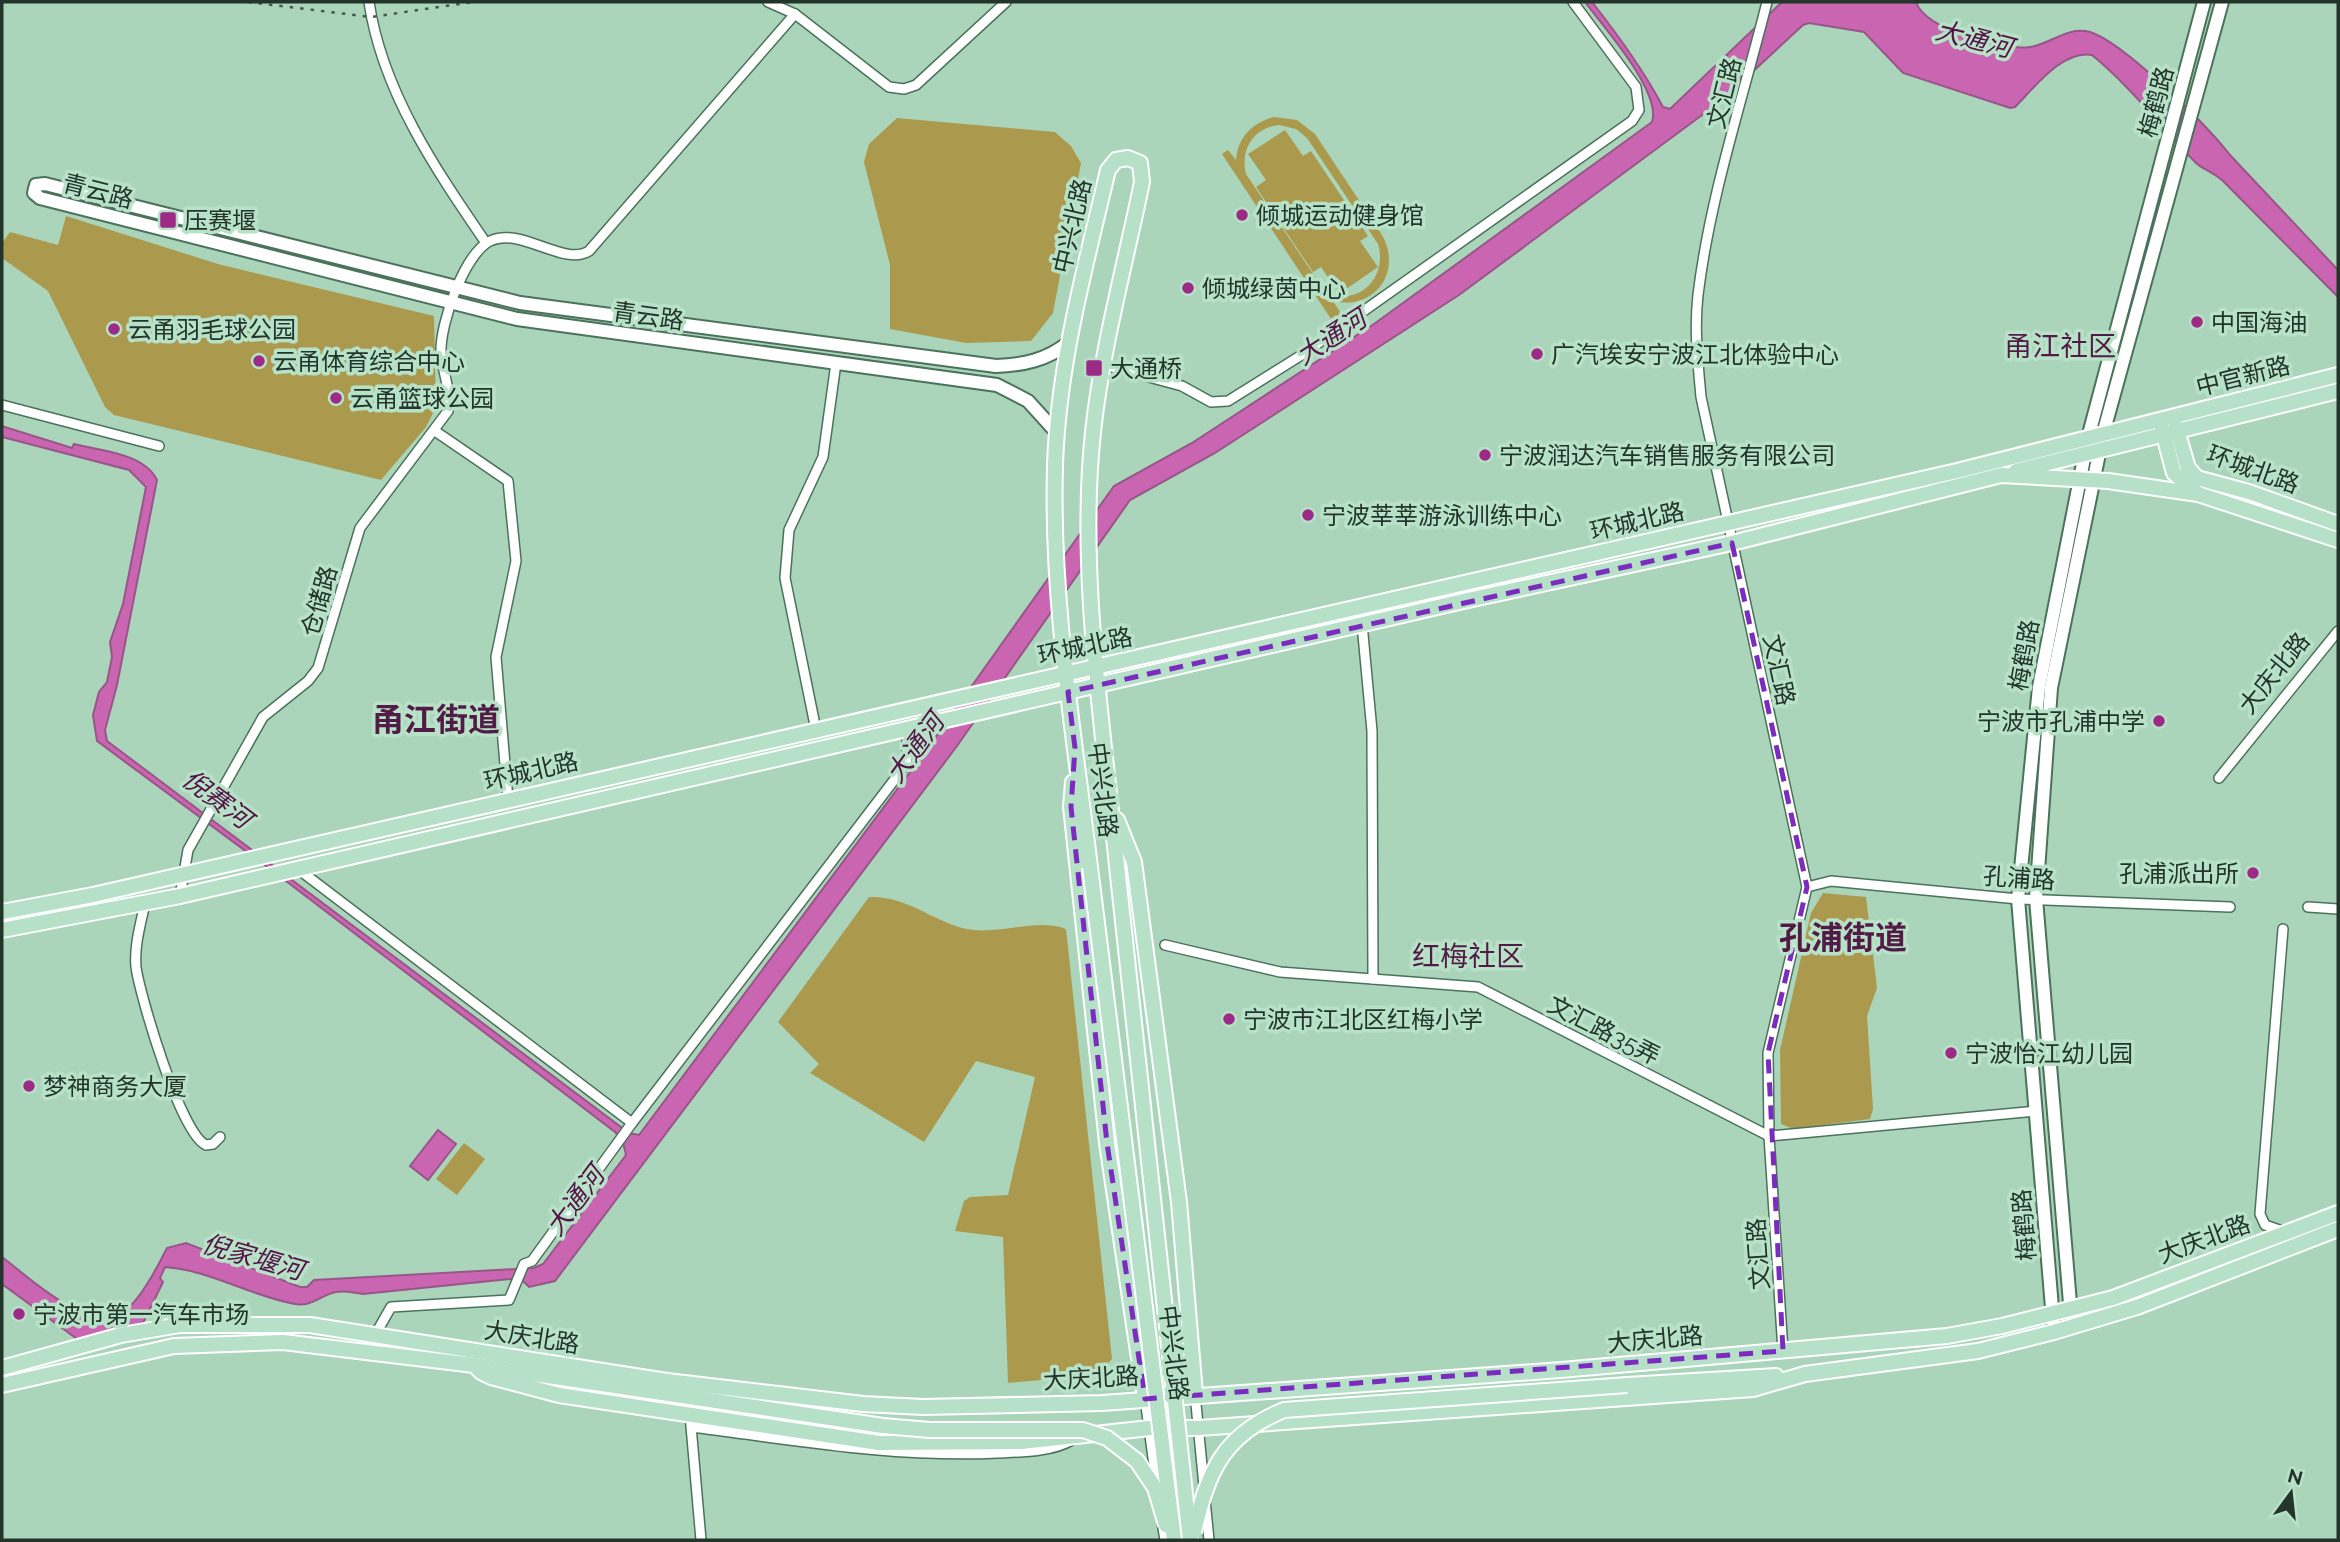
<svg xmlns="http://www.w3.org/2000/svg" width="2340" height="1542" viewBox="0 0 2340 1542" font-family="Raleway,'Noto Sans SC',sans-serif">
  <rect width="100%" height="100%" fill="#aad5ba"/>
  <g fill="#ab9a4e" fill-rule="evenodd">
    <path d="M1274 117 1297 120 1315 134 1382 235C1403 272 1374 311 1333 301L1342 315 1333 322 1222 154 1228 150 1236 160C1238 137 1252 123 1274 117ZM1279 125 1296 129 1307 138 1378 244C1389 280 1353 312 1322 287L1246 174C1240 150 1253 128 1279 125Z"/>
    <path d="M897 118 1055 132 1071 146 1081 163 1053 313 1031 341 966 343 890 329V265L864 162 869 144Z"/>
    <path d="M1285 130 1303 156 1311 151 1368 236 1360 241 1378 267 1339 294 1321 267 1313 272 1256 187 1266 180 1248 154Z"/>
    <path d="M66 216 218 264 434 316 436 407 426 427 381 480 114 415 105 407 48 291 2 258V243L10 232 58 245Z"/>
    <path d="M1823 893 1866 897 1877 988 1867 1016 1873 1109 1870 1119 1793 1129 1781 1124 1780 1050 1811 913Z"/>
    <path d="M869 897C906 896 928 918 962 928 996 937 1035 917 1066 929L1112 1359 1097 1375 1008 1383 1003 1237 955 1231 964 1201 970 1197 1008 1195 1035 1077 976 1061 924 1142 810 1073 819 1064 778 1022Z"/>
    <path d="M464 1143 485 1159 457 1195 436 1179Z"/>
  </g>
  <g fill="#ca65b1" stroke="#985688" stroke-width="2">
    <path d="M1585 2H1592C1618 35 1643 69 1663 107L1670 109 1782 2H1916C1925 30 2002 51 2030 47 2051 44 2067 26 2090 32 2123 42 2208 126 2230 155L2338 270V297L2223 181C2215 173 2202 169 2196 163 2161 127 2131 87 2092 55 2062 50 2034 88 2015 107L2010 108 1903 73 1864 32 1809 23 1803 25 1721 101 1459 295 1215 453 1130 500 957 746 555 1281 529 1287 522 1280 510 1279 363 1294C354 1293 344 1290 336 1292 321 1295 312 1307 295 1304 250 1296 210 1270 165 1267L160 1278 163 1282 143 1323 77 1339 2 1284V1257C30 1278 87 1334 124 1311 139 1302 159 1264 167 1248L186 1243 300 1287H307L314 1280 534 1268 543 1264 626 1155 623 1142 615 1132 282 878 97 741 93 715 99 692 107 682 112 657 110 642 123 604 146 487 129 470 2 437V426L72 448 74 444C101 451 144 453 157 480L117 685 105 730 107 741 629 1133 639 1135 922 756 1114 486 1192 443 1374 324 1652 122C1662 92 1603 26 1585 2Z"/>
    <path d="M438 1130 456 1144 428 1180 410 1166Z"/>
  </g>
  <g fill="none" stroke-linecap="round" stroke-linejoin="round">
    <defs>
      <g id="street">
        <path d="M369 2C382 91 436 170 486 243"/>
        <path d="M768 2 795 14"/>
        <path d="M1767 2C1743 98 1710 196 1698 295 1694 329 1698 363 1701 397L1807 887 1768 1053 1769 1136 1783 1351"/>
        <path d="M1104 365 1182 386 1211 402 1228 401 1300 356 1632 121 1639 110 1636 87 1573 2"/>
        <path d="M2 405 159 446"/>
        <path d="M435 431 508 481 516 561 496 657 508 800"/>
        <path d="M1362 624 1372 731 1373 979"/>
        <path d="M816 730 785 578 789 530 823 457 836 363"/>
        <path d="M2219 778 2338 631"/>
        <path d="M298 869 632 1123 898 775 907 761V729"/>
        <path d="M1807 887 1831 881 2018 899 2230 907"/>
        <path d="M180 896 188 850 263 717 308 681 318 668 360 528 448 411C452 392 442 371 441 352 440 324 464 254 490 241 520 226 564 267 589 251L795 14 889 87 904 89 916 85 1006 2"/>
        <path d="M145 903C141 923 134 945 136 967 140 996 181 1135 206 1145L213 1144 220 1137"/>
        <path d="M2308 907 2338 909"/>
        <path d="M2283 929 2260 1214 2265 1225 2285 1232"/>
        <path d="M1165 945 1280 972 1478 987 1769 1136 2036 1111"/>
        <path d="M375 1335 391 1307 509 1300 524 1264 532 1261 632 1123"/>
        <path d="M688 1392 701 1540"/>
        <path d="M1195 1394 1204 1486"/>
        <path d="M1145 1399 1157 1487"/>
        <path d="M692 1427C794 1440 895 1458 998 1453 1021 1452 1052 1452 1072 1440"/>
        <path d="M1205 1500 1209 1540"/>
        <path d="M1162 1522 1165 1540"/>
      </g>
      <g id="secondary">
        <path d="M1057 433 1028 401 997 385 517 319 40 198 34 193 36 185 45 184 520 303 996 366C1023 365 1047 360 1068 343"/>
        <path d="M2072 1327 2036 899 2051 688 2103 434 2222 2"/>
        <path d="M2054 1332 2018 899 2039 687 2088 438 2204 2"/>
      </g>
      <g id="primary">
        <path d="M2176 427 2188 468 2197 478 2249 492 2338 524"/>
        <path d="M2162 428 2174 473 2195 491"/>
        <path d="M2016 471 2338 391"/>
        <path d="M1073 782 1071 807 1107 1143 1145 1399"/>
        <path d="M1117 820 1134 862 1179 1202 1195 1394"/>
        <path d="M1090 867C1074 734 1051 601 1055 466 1058 365 1085 268 1108 170L1116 160 1128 158 1140 163 1142 182C1125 265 1102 348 1093 432 1078 572 1103 727 1117 866"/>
        <path d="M2 912 93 895 1957 471 2338 375"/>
        <path d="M2 930 180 896 1468 600 1732 543 2001 475 2108 481 2198 494 2338 540"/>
        <path d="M474 1365 481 1372 491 1377 559 1395 879 1443 1021 1442 1150 1428H1199L1753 1389 1805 1374 1978 1351 2054 1332 2137 1307 2338 1229"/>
        <path d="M2 1368 121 1335 180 1325H310L667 1381 863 1404 923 1407 1102 1403 1561 1370 1947 1336 2002 1326 2113 1298 2338 1213"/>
        <path d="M2 1385 174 1346 283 1342 474 1365 883 1426"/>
        <path d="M1627 1385 1776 1376"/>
      </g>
    </defs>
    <use href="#street" stroke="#4b725b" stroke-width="12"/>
    <use href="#secondary" stroke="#4b725b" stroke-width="16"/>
    <use href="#primary" stroke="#fff" stroke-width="18"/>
    <use href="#street" stroke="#fff" stroke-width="9"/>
    <use href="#secondary" stroke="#fff" stroke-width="12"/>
    <use href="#primary" stroke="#b6e0c7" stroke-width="14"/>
    <path stroke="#445b4d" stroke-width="2.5" stroke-dasharray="3.5 7" stroke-linecap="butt" d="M248 2 371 17 473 2"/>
    <defs>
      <g id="primary-bridge">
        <path d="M1117 866 1190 1540"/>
        <path d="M1090 867 1174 1540"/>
        <path d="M883 1426 930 1430H1083L1107 1438 1137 1461 1155 1488 1166 1525"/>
        <path d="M1194 1532C1208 1471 1223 1435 1284 1410L1627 1385"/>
      </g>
    </defs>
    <use href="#primary-bridge" stroke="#fff" stroke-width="18" stroke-linecap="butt"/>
    <use href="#primary-bridge" stroke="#b6e0c7" stroke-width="14"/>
  </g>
  <path fill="none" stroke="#7b2cbf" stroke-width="5" stroke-dasharray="14 9" stroke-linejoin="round" d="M1732 543 1807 887 1768 1053 1783 1351 1145 1399 1107 1143 1071 807 1075 748 1068 692Z"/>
  <g fill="#9d2a86" stroke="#b7e2c7" stroke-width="2.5">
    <circle cx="1242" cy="215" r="7"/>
    <rect x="159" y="211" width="18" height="18" rx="3.5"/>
    <circle cx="1188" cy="288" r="7"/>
    <circle cx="2197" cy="322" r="7"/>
    <circle cx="114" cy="329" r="7"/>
    <circle cx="1537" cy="354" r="7"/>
    <circle cx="259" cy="361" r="7"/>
    <rect x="1085" y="359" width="18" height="18" rx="3.5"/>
    <circle cx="336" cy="398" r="7"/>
    <circle cx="1485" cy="455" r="7"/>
    <circle cx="1308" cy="515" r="7"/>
    <circle cx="2159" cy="721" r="7"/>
    <circle cx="2253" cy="873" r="7"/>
    <circle cx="1229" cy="1019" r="7"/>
    <circle cx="1951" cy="1053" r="7"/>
    <circle cx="29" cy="1086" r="7"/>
    <circle cx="19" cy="1314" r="7"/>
  </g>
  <g text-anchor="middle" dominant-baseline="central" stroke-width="7" stroke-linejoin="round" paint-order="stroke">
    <g font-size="24" fill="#23342a" stroke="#b7e2c7">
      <text transform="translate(1724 93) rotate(-76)">文汇路</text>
      <text transform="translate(2156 102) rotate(-75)">梅鹤路</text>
      <text transform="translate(98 191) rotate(14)">青云路</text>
      <text transform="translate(1072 226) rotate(-77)">中兴北路</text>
      <text transform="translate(648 316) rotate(8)">青云路</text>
      <text transform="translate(2243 376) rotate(-14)">中官新路</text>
      <text transform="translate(2253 469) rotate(20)">环城北路</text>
      <text transform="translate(1637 521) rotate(-13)">环城北路</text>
      <text transform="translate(319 601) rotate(-74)">仓储路</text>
      <text transform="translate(1085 646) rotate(-12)">环城北路</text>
      <text transform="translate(2024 655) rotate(-80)">梅鹤路</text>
      <text transform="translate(1779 670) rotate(78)">文汇路</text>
      <text transform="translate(2274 673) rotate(-51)">大庆北路</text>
      <text transform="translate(531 771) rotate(-13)">环城北路</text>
      <text transform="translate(1103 790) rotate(83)">中兴北路</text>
      <text transform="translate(2019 878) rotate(4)">孔浦路</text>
      <text transform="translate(1604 1030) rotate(27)">文汇路35弄</text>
      <text transform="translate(2024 1225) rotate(-95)">梅鹤路</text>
      <text transform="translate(2204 1239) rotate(-20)">大庆北路</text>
      <text transform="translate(1758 1254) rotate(-94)">文汇路</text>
      <text transform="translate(532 1337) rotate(9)">大庆北路</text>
      <text transform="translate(1655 1339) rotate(-5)">大庆北路</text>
      <text transform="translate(1174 1353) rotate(83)">中兴北路</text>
      <text transform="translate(1091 1378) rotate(-3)">大庆北路</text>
    </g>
    <g font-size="24" fill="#23342a" stroke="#b7e2c7" text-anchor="start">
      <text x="1256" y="215">倾城运动健身馆</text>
      <text x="184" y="220">压赛堰</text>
      <text x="1202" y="288">倾城绿茵中心</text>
      <text x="2211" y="322">中国海油</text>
      <text x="128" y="329">云甬羽毛球公园</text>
      <text x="1551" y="354">广汽埃安宁波江北体验中心</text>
      <text x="273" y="361">云甬体育综合中心</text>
      <text x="1110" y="368">大通桥</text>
      <text x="350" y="398">云甬篮球公园</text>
      <text x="1499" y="455">宁波润达汽车销售服务有限公司</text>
      <text x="1322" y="515">宁波莘莘游泳训练中心</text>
      <text x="2145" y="721" text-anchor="end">宁波市孔浦中学</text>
      <text x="2239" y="873" text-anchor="end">孔浦派出所</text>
      <text x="1243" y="1019">宁波市江北区红梅小学</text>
      <text x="1965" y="1053">宁波怡江幼儿园</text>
      <text x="43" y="1086">梦神商务大厦</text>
      <text x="33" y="1314">宁波市第一汽车市场</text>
    </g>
    <g font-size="26" font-style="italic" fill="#541447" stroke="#b7e2c7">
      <text transform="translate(1974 39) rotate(14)">大通河</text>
      <text transform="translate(1331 337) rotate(-33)">大通河</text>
      <text transform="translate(915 748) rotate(-54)">大通河</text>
      <text transform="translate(217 799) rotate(37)">倪赛河</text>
      <text transform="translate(575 1201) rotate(-53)">大通河</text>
      <text transform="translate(253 1257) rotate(16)">倪家堰河</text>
    </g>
    <g font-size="28" fill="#521b46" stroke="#b7e2c7">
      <text x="2060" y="346">甬江社区</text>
      <text x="1468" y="956">红梅社区</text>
    </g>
    <g font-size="32" font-weight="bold" fill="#521b46" stroke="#b7e2c7">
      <text x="436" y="719">甬江街道</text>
      <text x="1843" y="937">孔浦街道</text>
    </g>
  </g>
  <rect width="2340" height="1542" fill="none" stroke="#23342a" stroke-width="7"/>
  <g transform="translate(2291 1493) rotate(15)" stroke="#b7e2c7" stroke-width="5" paint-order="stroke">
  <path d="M0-5L12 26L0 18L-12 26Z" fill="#23342a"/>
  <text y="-10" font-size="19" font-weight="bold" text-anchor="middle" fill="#23342a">N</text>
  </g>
</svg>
